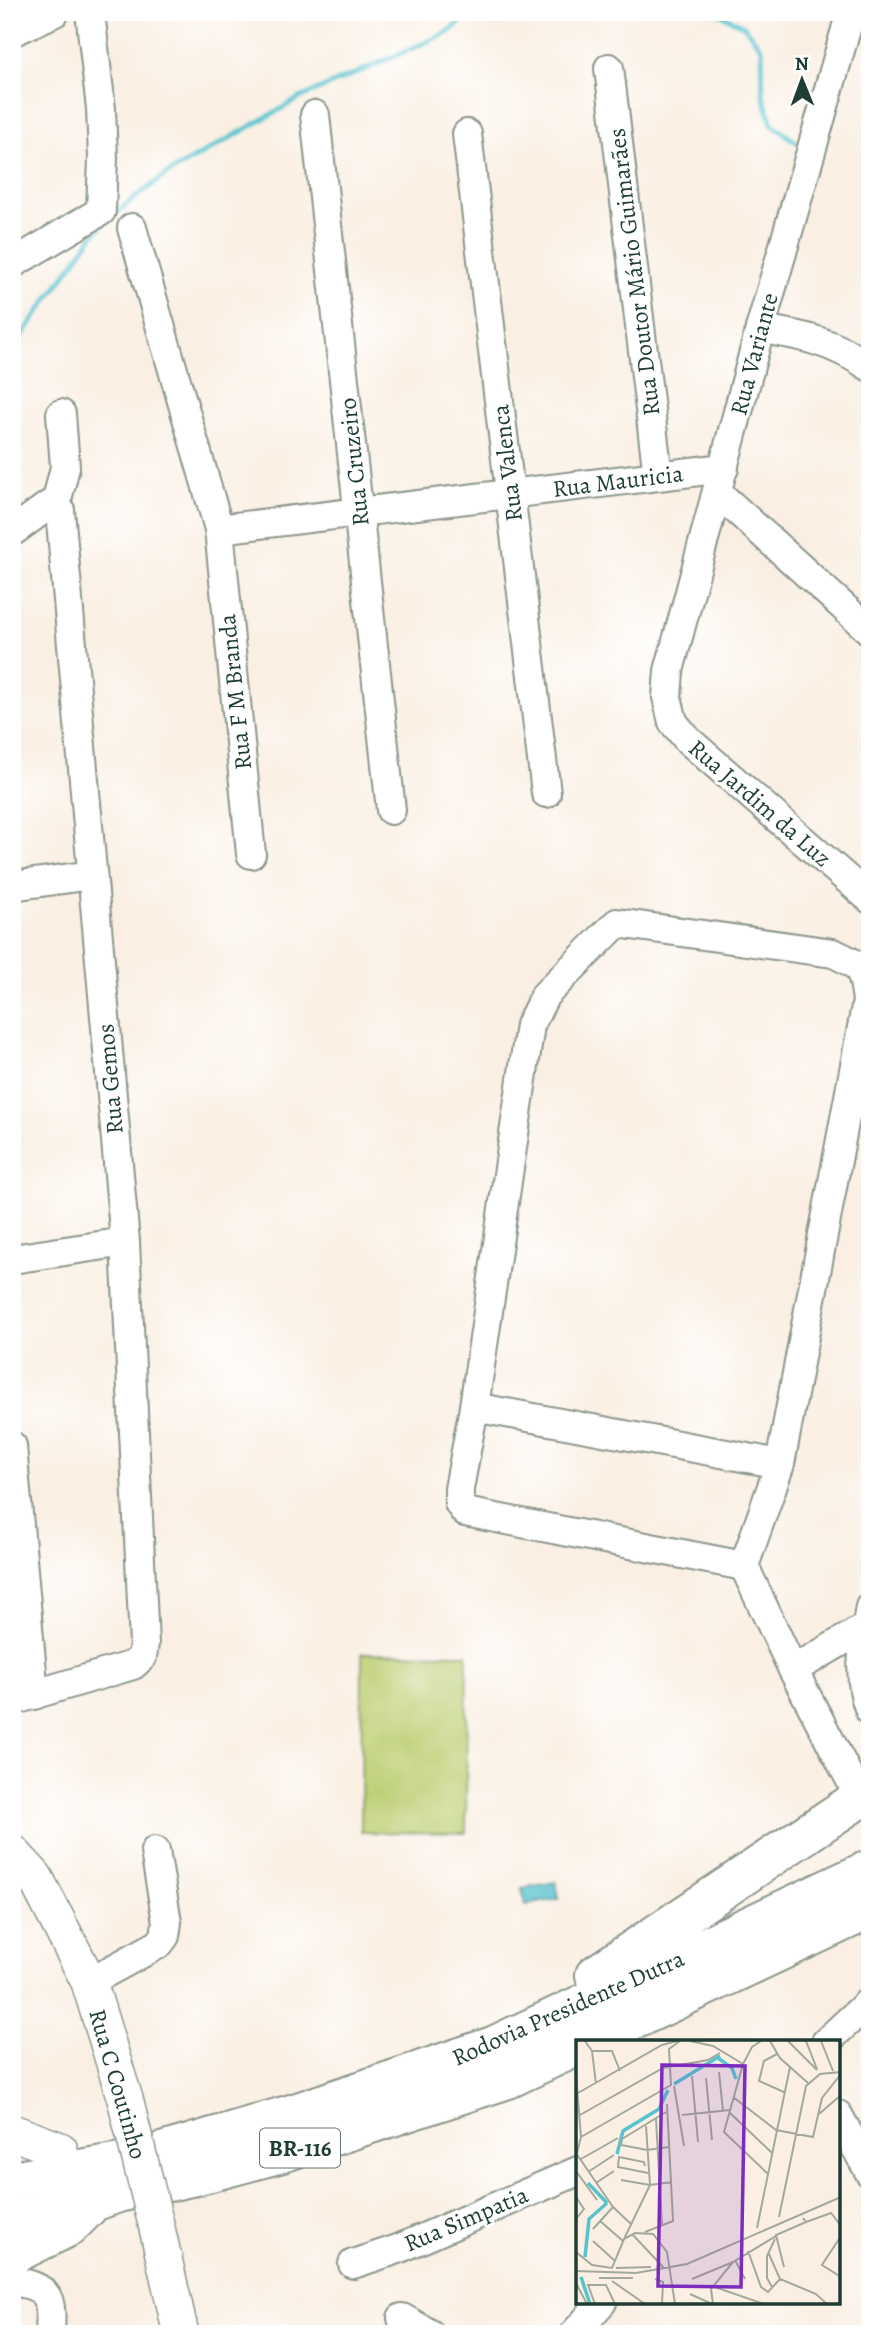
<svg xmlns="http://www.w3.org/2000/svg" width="882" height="2346" viewBox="0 0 882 2346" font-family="Alegreya,serif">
  <rect width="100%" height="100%" fill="#fff"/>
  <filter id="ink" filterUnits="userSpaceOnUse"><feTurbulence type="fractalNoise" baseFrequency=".0143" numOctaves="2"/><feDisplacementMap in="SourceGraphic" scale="14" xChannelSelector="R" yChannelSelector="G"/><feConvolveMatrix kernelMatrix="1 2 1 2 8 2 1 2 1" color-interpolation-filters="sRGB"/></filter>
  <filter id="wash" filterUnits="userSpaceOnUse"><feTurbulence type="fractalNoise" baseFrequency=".00686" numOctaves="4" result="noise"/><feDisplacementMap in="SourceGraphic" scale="28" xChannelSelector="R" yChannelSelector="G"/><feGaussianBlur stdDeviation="1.57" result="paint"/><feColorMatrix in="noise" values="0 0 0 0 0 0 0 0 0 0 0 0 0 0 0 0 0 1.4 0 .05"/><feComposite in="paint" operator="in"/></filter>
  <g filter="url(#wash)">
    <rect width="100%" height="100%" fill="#faefe2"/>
    <path fill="#bcce71" stroke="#6e8652" stroke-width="2" d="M362 1653 467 1654 466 1833 361 1832Z"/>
    <path fill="#56c3cf" stroke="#3a8082" stroke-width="2" d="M556 1882 559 1899 525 1905 522 1888Z"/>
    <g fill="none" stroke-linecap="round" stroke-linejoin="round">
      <g stroke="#56c3cf" stroke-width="5">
        <path d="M716 12 744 26 762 49 763 95 772 124 796 142"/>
        <path d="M12 420 14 347 94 234 128 203 167 174 300 98 447 33 473 12"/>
      </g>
    </g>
  </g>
  <g filter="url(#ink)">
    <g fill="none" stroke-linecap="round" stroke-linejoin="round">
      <defs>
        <g id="minor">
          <path d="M851 12 760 329 669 671 667 697 673 722 688 740 870 899"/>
          <path d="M12 32 55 12"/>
          <path d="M609 68 658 476"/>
          <path d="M315 115 391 810"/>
          <path d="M467 134 546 793"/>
          <path d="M132 228 219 529 251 854"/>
          <path d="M12 264 101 211 103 158 101 109 90 12"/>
          <path d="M760 329C803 335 833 342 870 367"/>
          <path d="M718 493 870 631"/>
          <path d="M56 504 65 467 61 414"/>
          <path d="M219 529 724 468"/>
          <path d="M12 532 49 505 56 504"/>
          <path d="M12 886 92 875"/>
          <path d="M12 1259 125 1242"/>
          <path d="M474 1407 459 1489V1503L465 1512 744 1566"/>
          <path d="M12 1446 34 1695"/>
          <path d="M780 1464 474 1407 530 1025 545 995 617 923 833 953C862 966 863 969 867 1001L780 1464 744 1566 793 1670 860 1798 870 1792"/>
          <path d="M870 1607C864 1644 856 1676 870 1711"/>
          <path d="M793 1670 866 1627"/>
          <path d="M12 1701 133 1665 142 1657 144 1644 125 1242 60 510 56 504"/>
          <path d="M89 1982 159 1944 165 1936 167 1922 155 1851"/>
          <path d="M826 2042 870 2001"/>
          <path d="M838 2115 870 2173"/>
          <path d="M353 2264 398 2249 578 2171"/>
          <path d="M12 2281C51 2287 52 2298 50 2334"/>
          <path d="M402 2318 430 2334"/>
          <path d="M574 2334 602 2302"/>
        </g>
        <g id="major">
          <path d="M12 1852 35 1877 89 1982 125 2099"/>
          <path d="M12 2132 60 2150"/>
          <path d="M157 2228 181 2334"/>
        </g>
        <g id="highway">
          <path d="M595 1975 860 1798"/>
          <path d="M587 2042 870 1909"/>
          <path d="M12 2181 126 2161 162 2152 298 2112 493 2046 870 1869"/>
          <path d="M12 2220 93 2202 118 2193 200 2175 282 2153 508 2079 578 2046"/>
          <path d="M12 2255 69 2227 87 2209"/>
        </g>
      </defs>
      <use href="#minor" stroke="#8c968b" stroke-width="32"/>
      <use href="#major" stroke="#8c968b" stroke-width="38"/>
      <use href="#highway" stroke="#8c968b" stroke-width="42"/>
      <use href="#minor" stroke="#fff" stroke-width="28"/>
      <use href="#major" stroke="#fff" stroke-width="35"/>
      <use href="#highway" stroke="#fff" stroke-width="38"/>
      <defs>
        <path id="major-bridge" d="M125 2099 157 2228"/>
      </defs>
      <use href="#major-bridge" stroke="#8c968b" stroke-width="38" stroke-linecap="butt"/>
      <use href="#major-bridge" stroke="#fff" stroke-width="35"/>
    </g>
  </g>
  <g text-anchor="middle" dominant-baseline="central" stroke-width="6" stroke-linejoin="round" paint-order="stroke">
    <rect fill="#fff" stroke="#627771" stroke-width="2" x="260" y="2128.5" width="80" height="39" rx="5"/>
    <g font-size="23" font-weight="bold" fill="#1f3d34">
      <text x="300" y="2148">BR-116</text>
    </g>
    <g font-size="24" fill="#1f3d34" stroke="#fff">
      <text transform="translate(634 272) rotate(-97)">Rua Doutor Mário Guimarães</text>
      <text transform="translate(754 354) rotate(-75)">Rua Variante</text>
      <text transform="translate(354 462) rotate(-96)">Rua Cruzeiro</text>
      <text transform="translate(507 463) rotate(-97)">Rua Valenca</text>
      <text transform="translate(618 481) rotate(-7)">Rua Mauricia</text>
      <text transform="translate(235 692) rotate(-96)">Rua F M Branda</text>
      <text transform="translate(760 803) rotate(41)">Rua Jardim da Luz</text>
      <text transform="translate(110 1079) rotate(-95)">Rua Gemos</text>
      <text transform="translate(568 2008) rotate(-24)">Rodovia Presidente Dutra</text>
      <text transform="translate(118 2084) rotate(74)">Rua C Coutinho</text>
      <text transform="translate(466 2219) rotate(-23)">Rua Simpatia</text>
    </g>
  </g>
  <g transform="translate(576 2040)">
    <rect width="264" height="264" fill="#faefe2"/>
    <path fill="none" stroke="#56c3cf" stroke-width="3.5" d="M142 18 156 28 160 39M98 44 144 16M41 114 47 91 83 69 92 50M12 143 31 163M9 217 13 179 31 163M5 237 14 264"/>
    <path fill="none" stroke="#a2a89c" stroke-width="2" d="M9 1 16 11 20 44M114 1 137 6 167 24M185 1 176 7 167 24 148 92 192 134M194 1 204 18 232 43M212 1 241 30M230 1 241 29M245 1 257 31M16 11H36L44 31M201 14 188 21 183 41 208 52M143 32 147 71M0 35 5 97 0 117M116 36 122 102M130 38 136 100M98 46 108 106M2 53 86 5 101 1M157 57 200 90 237 97 246 58 265 34M90 72 46 99 45 105 71 110 93 107M153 72 196 113M243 74 265 55M4 75 87 28 132 20 144 13M106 75 154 70M80 79 86 185M5 97 95 45 93 9 104 1M0 113 37 167 55 184M5 119 42 98M69 126 68 122 43 117 42 127 72 133M0 131 21 160M12 132 38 115M45 140 74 145 96 142M20 143 38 131M0 157 8 169 0 179M203 177 230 46 244 34 265 32M24 181 47 201M230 182 255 173 265 186M181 188 214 27M17 189 37 167M69 192 97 181 91 64M56 194 88 228M265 196 246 225 265 237M48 199 74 145 70 86M17 201 39 221M172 211 185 247 192 252 204 239M0 212 16 225 36 228 48 199 59 193 77 194 91 212 99 264M192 212 204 239 240 254 251 264M159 220 169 239M208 227 200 195 230 182 227 178M40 228 75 227M0 231 60 233 111 224 265 157M23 238H57M79 239 87 242 86 264M116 239 157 222 200 196M36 241 69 264M0 243 11 264M136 246 188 264M196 247 191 238V216L199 199M114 254 136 264M19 264 12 245H30L39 264M137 264 135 249 157 222"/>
    <path fill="#7b2cbf" fill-opacity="0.15" stroke="#7b2cbf" stroke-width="3.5" d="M86 25 169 26 165 247 82 246Z"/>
    <rect width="264" height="264" fill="none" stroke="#1f3d34" stroke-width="3.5"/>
  </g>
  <rect width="882" height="2346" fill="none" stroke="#fff" stroke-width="42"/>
  <g transform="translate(802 80) rotate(359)" stroke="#ffffff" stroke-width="5" paint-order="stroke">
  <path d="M0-5L12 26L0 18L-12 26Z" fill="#1f3d34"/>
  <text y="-10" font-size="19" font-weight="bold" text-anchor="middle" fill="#1f3d34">N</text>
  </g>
</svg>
